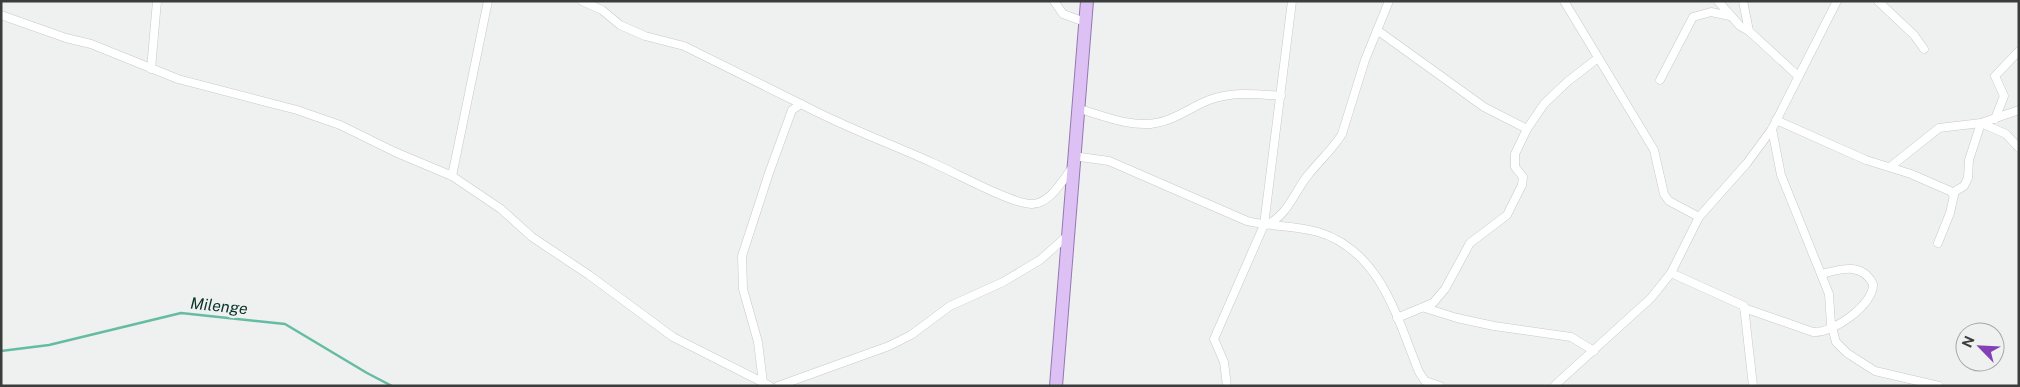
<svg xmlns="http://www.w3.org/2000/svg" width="2020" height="387" viewBox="0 0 2020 387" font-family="'Public Sans',sans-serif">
  <rect width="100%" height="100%" fill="#eef1f0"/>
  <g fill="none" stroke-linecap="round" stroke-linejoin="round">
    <path stroke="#65bca2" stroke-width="2.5" d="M1 351 49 345 181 313 285 324 367 373 392 386"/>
    <defs>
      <g id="minor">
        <path d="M582 1 602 10 620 25 645 36 684 46 801 104"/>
        <path d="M1054 1 1063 14 1085 22"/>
        <path d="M1564 1 1654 150 1664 194 1669 201 1699 217"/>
        <path d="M1718 1 1740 26 1749 31"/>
        <path d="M1743 1 1749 31 1798 76"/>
        <path d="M1878 1 1914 35 1924 49"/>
        <path d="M1 15 66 38 91 44 178 79 297 110 340 125 395 152 452 176 501 209 532 237 589 275 673 337 770 386"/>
        <path d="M1377 30 1484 107 1527 129"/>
        <path d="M151 69 157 1"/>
        <path d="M1660 80 1693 17 1711 12 1730 16"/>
        <path d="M1077 108C1101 115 1131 128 1156 123 1175 120 1191 107 1209 100 1232 91 1258 94 1281 96"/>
        <path d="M1995 119 2004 96 1995 76 2019 51"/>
        <path d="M1776 120 1866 160 1911 174 1950 191 1954 195 1950 213 1938 243"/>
        <path d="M1772 129 1781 175 1829 294 1831 324 1836 342 1847 353 1875 371 1939 386"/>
        <path d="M1073 156 1109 161 1247 221C1270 227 1295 225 1318 232 1381 251 1397 318 1419 372L1425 381 1440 386"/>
        <path d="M1890 167 1939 128 1981 123 2019 110"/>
        <path d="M452 176 488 1"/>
        <path d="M1952 193 1964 186 1968 178 1969 160 1981 123 2006 134 2019 148"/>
        <path d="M1266 225C1288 216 1295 190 1309 174 1320 160 1333 149 1342 134L1365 60 1389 1"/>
        <path d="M1671 273 1744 306 1753 386"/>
        <path d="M1425 308 1457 318 1494 326 1571 337 1594 351"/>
        <path d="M1744 308 1813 332C1832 334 1874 305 1873 284 1862 262 1841 269 1822 274"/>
        <path d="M1397 318 1433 303 1445 289 1470 243 1507 215 1522 185 1523 177 1515 167V154L1527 129 1544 104 1567 82 1598 58"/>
        <path d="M763 383 758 342 743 289 742 256 769 173 792 110 801 104C844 127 889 143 933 163 956 173 1010 203 1031 204 1049 205 1063 180 1072 168"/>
        <path d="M778 386 889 346 911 335 950 306 1003 282 1040 260 1067 236"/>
        <path d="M1227 386 1224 362 1214 339 1264 225 1292 1"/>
        <path d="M1554 386 1651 298 1671 273 1699 217 1747 163 1772 129 1837 1"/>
      </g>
      <path id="primary" d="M1056 386 1087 1"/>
    </defs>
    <use href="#minor" stroke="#c6cac9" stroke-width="9"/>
    <use href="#primary" stroke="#9577b0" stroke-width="14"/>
    <use href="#minor" stroke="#fff" stroke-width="8"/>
    <use href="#primary" stroke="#ddc1f5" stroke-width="12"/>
  </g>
  <g text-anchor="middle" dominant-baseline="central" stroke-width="5" stroke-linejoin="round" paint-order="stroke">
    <g font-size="16" font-style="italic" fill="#0a3429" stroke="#eef1f0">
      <text transform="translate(219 306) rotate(6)">Milenge</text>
    </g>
  </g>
  <rect width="2020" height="387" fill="none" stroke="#3b3c3c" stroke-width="5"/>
  <g transform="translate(1980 347) rotate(294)"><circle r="24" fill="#eef1f0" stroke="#a6a9a8"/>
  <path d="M0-4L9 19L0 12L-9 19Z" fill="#8441b5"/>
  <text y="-8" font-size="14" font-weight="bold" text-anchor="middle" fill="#3b3c3c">N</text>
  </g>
</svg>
